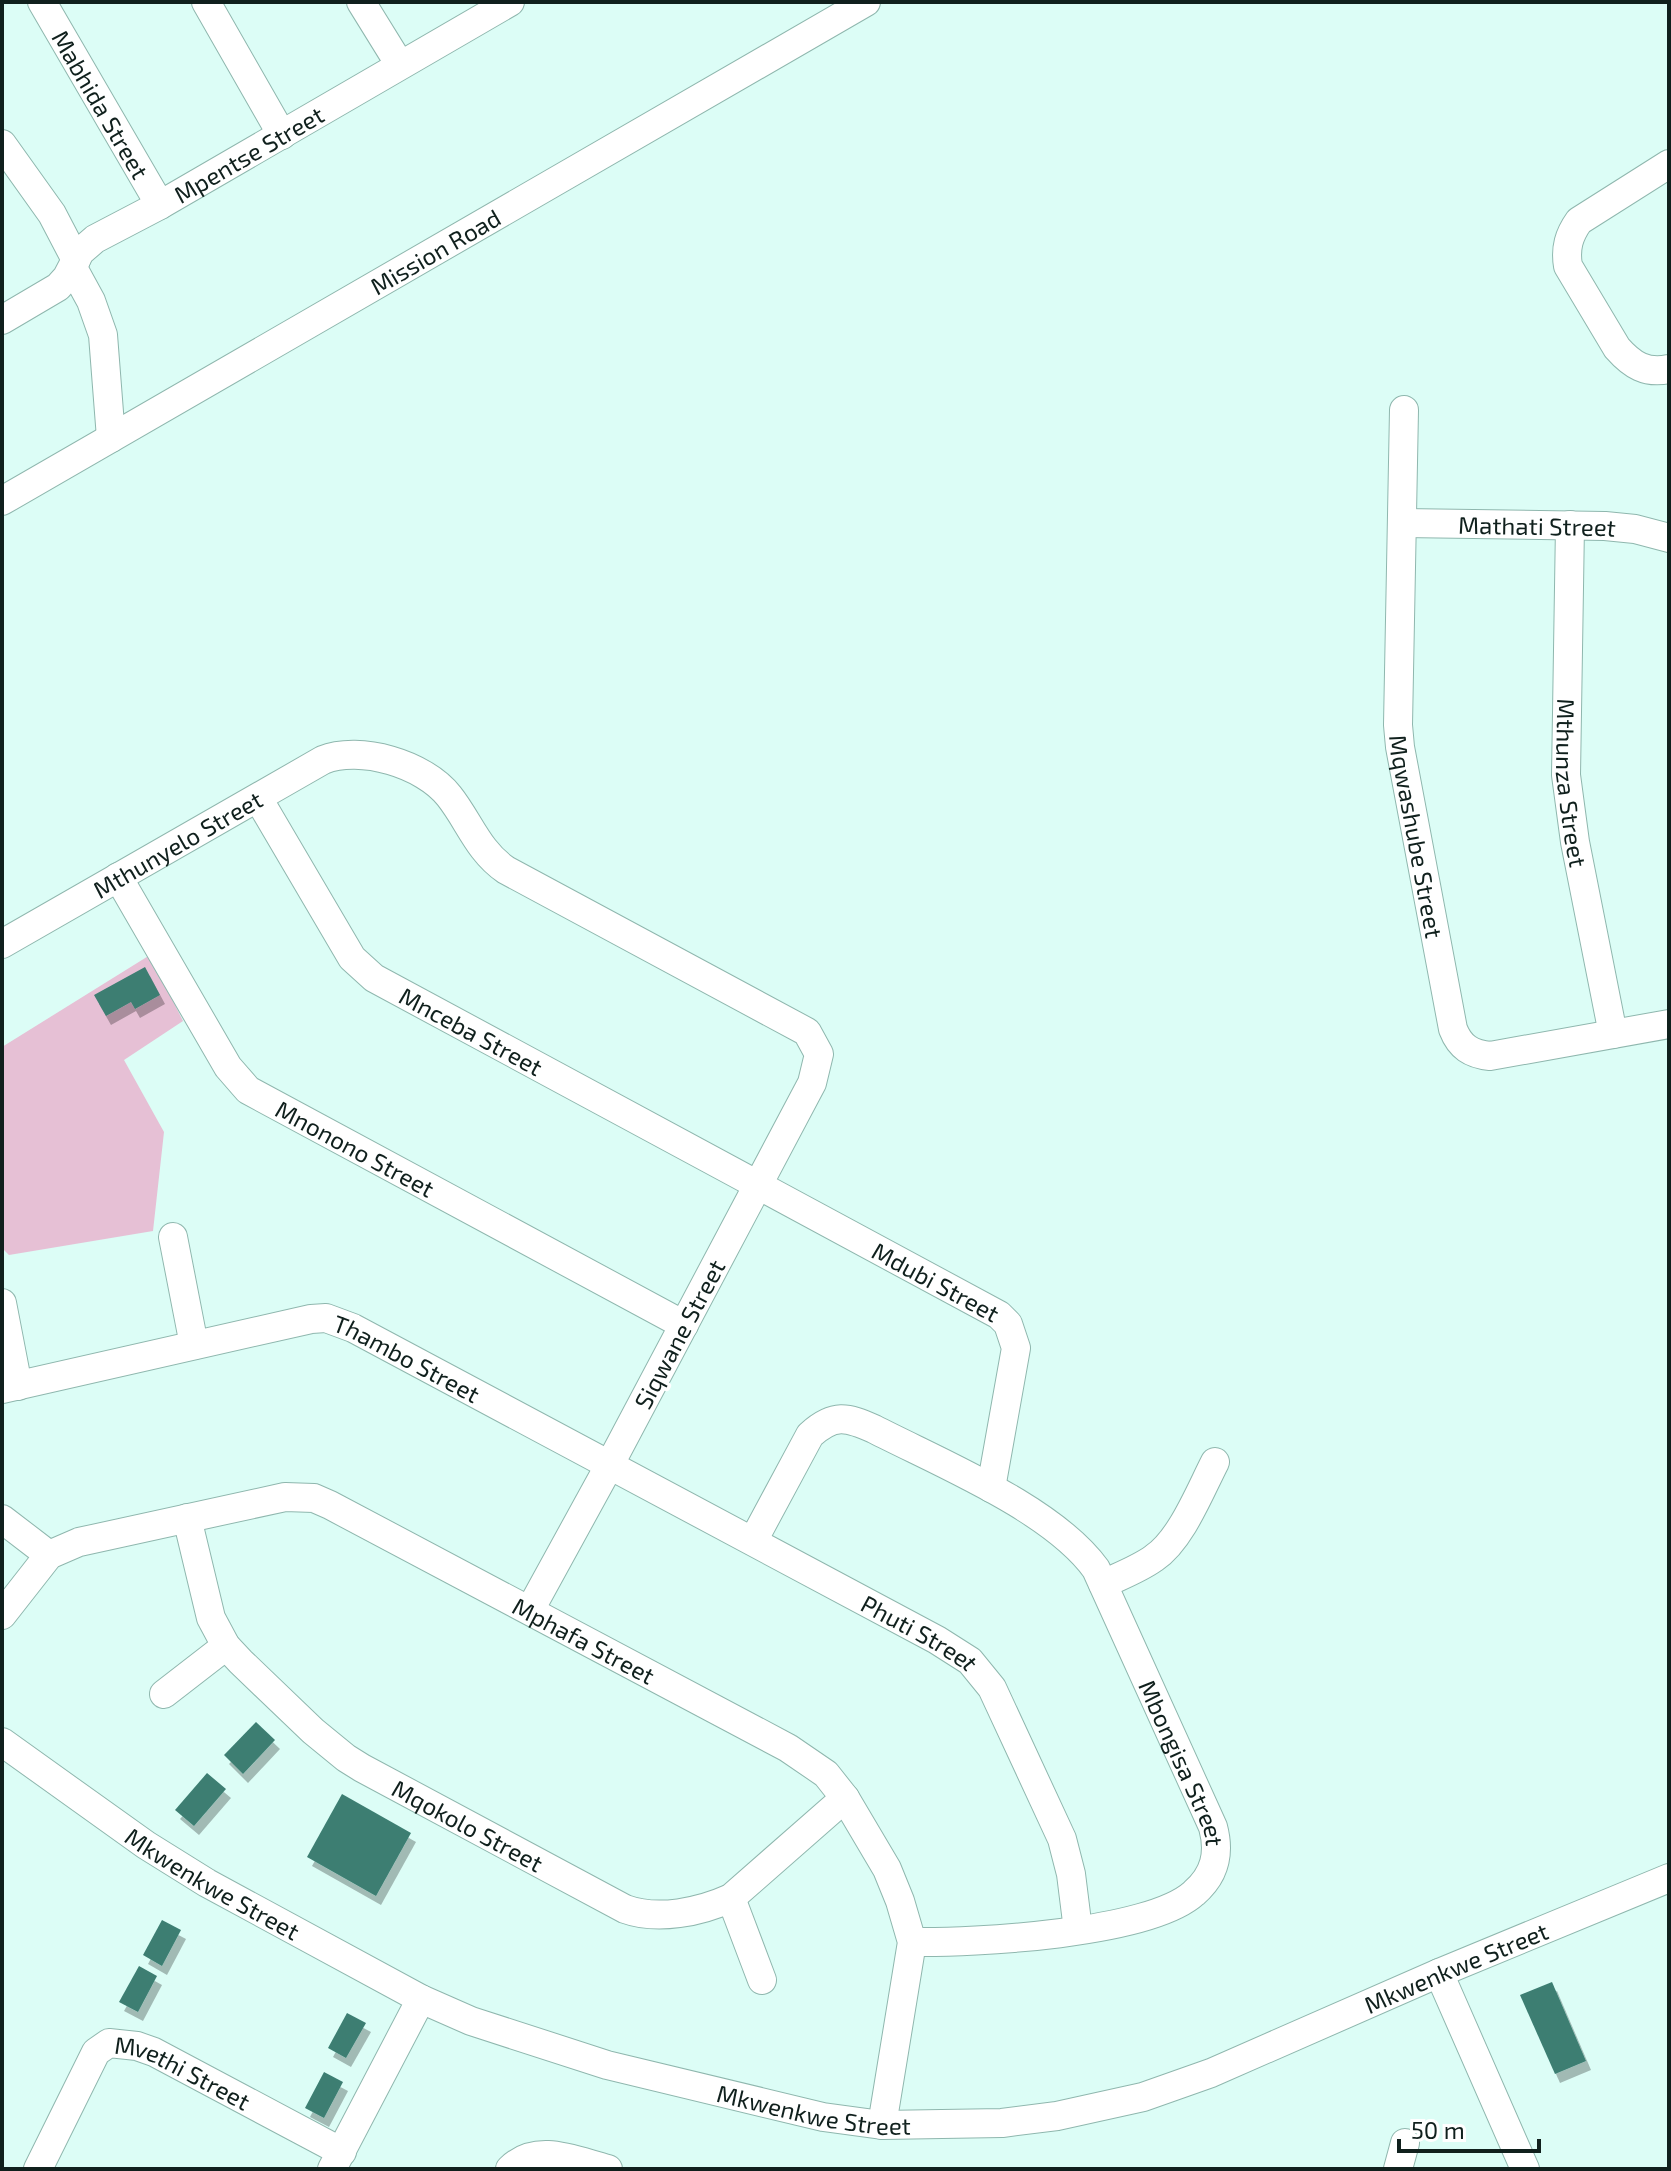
<svg xmlns="http://www.w3.org/2000/svg" width="1671" height="2171" viewBox="0 0 1671 2171" font-family="'Exo 2',sans-serif">
  <defs>
    <filter id="shadow"><feDropShadow dx="5" dy="9" stdDeviation="0" flood-color="#0004"/></filter>
  </defs>
  <rect width="100%" height="100%" fill="#dcfdf6"/>
  <path fill="#e6c0d5" d="M150 955 183 1021 124 1060 164 1132 153 1231 9 1255 2 1248V1047Z"/>
  <g fill="#3c7e72" filter="url(#shadow)">
    <path d="M145 967 160 995 135 1009 131 1002 106 1016 94 995Z"/>
    <path d="M256 1722 275 1740 243 1774 224 1755Z"/>
    <path d="M207 1773 226 1789 194 1826 175 1810Z"/>
    <path d="M342 1794 411 1833 376 1896 307 1857Z"/>
    <path d="M162 1920 181 1930 162 1966 143 1955Z"/>
    <path d="M139 1966 157 1976 138 2012 119 2002Z"/>
    <path d="M1552 1982 1586 2061 1555 2074 1520 1995Z"/>
    <path d="M347 2013 366 2023 346 2058 328 2048Z"/>
    <path d="M324 2072 343 2082 324 2118 305 2108Z"/>
  </g>
  <g fill="none" stroke-linecap="round" stroke-linejoin="round">
    <defs>
      <g id="minor">
        <path id="s1" d="M42 2 160 205"/>
        <path d="M206 2 282 135"/>
        <path d="M361 2 400 65"/>
        <path d="M2 144 52 214 76 260"/>
        <path d="M1669 164 1579 221C1569 235 1565 248 1568 266L1617 348C1632 365 1646 374 1669 369"/>
        <path d="M73 268 91 301 103 335 111 438"/>
        <path id="s2" d="M2 320 58 287 67 277 80 252 95 239 160 205 510 2"/>
        <path id="s3" d="M1404 410 1398 725 1400 747 1453 1029C1460 1047 1471 1054 1490 1056L1669 1024"/>
        <path id="s4" d="M2 501 866 2"/>
        <path id="s5" d="M1403 523 1605 526 1635 529 1669 538"/>
        <path id="s6" d="M1570 525 1566 775 1575 842 1613 1034"/>
        <path id="s7" d="M258 798 352 958 374 978 999 1315 1008 1324 1016 1348 991 1488"/>
        <path id="s8" d="M118 877 228 1067 248 1090 684 1325"/>
        <path id="s9" d="M2 944 323 760C360 745 424 764 449 796 469 821 478 851 506 870L807 1032 819 1054 812 1083 609 1466 530 1610"/>
        <path d="M173 1237 194 1345"/>
        <path d="M2 1303 18 1386"/>
        <path id="s10" d="M2 1389 311 1319 326 1318 353 1328 937 1640 970 1661 992 1688 1062 1839 1071 1874 1078 1930"/>
        <path id="s11" d="M187 1518 211 1618 226 1646 241 1662 313 1731 346 1758 362 1768 625 1909C658 1921 700 1912 731 1898L845 1798"/>
        <path d="M2 1519 49 1555"/>
        <path id="s12" d="M753 1541 810 1435C834 1413 847 1417 874 1429 940 1463 1053 1509 1096 1569L1213 1827C1220 1853 1215 1875 1194 1893 1149 1934 974 1943 912 1942"/>
        <path d="M1103 1584C1120 1576 1139 1569 1154 1558 1181 1540 1200 1491 1215 1462"/>
        <path id="s13" d="M2 1615 49 1555 79 1542 285 1497 314 1498 330 1505 788 1748 826 1774 845 1798 887 1869 900 1901 912 1942 882 2125"/>
        <path d="M164 1694 226 1646"/>
        <path id="s14" d="M2 1742 146 1845 207 1883 421 1999 471 2021 607 2065 823 2117 882 2125 1002 2123 1057 2116 1143 2097 1211 2073 1439 1973 1669 1878"/>
        <path d="M731 1898 762 1980"/>
        <path d="M1439 1973 1525 2169"/>
        <path id="s15" d="M38 2169 96 2052 109 2043 137 2046 154 2052 342 2152"/>
        <path d="M332 2169 421 1999"/>
        <path d="M510 2169C537 2142 576 2161 608 2169"/>
        <path d="M1398 2169 1405 2143"/>
      </g>
    </defs>
    <use href="#minor" stroke="#8fb7ae" stroke-width="30"/>
    <use href="#minor" stroke="#fff" stroke-width="28"/>
  </g>
  <g text-anchor="middle" dominant-baseline="central" stroke-width="7" stroke-linejoin="round" paint-order="stroke">
    <g font-size="24" fill="#10201d" stroke="#fff">
      <text stroke="none"><textPath href="#s1" startOffset="118">Mabhida Street</textPath></text>
      <text stroke="none"><textPath href="#s2" startOffset="302">Mpentse Street</textPath></text>
      <text stroke="none"><textPath href="#s4" startOffset="500">Mission Road</textPath></text>
      <text stroke="none"><textPath href="#s5" startOffset="134">Mathati Street</textPath></text>
      <text stroke="none"><textPath href="#s6" startOffset="258">Mthunza Street</textPath></text>
      <text stroke="none"><textPath href="#s3" startOffset="428">Mqwashube Street</textPath></text>
      <text stroke="none"><textPath href="#s9" startOffset="202">Mthunyelo Street</textPath></text>
      <text stroke="none"><textPath href="#s7" startOffset="326">Mnceba Street</textPath></text>
      <text stroke="none"><textPath href="#s8" startOffset="372">Mnonono Street</textPath></text>
      <text stroke="none"><textPath href="#s7" startOffset="854">Mdubi Street</textPath></text>
      <text transform="translate(679 1334) rotate(-62)">Siqwane Street</text>
      <text stroke="none"><textPath href="#s10" startOffset="422">Thambo Street</textPath></text>
      <text stroke="none"><textPath href="#s10" startOffset="1004">Phuti Street</textPath></text>
      <text stroke="none"><textPath href="#s13" startOffset="654">Mphafa Street</textPath></text>
      <text stroke="none"><textPath href="#s12" startOffset="668">Mbongisa Street</textPath></text>
      <text stroke="none"><textPath href="#s11" startOffset="438">Mqokolo Street</textPath></text>
      <text stroke="none"><textPath href="#s14" startOffset="254">Mkwenkwe Street</textPath></text>
      <text stroke="none"><textPath href="#s14" startOffset="1574">Mkwenkwe Street</textPath></text>
      <text stroke="none"><textPath href="#s15" startOffset="226">Mvethi Street</textPath></text>
      <text stroke="none"><textPath href="#s14" startOffset="902">Mkwenkwe Street</textPath></text>
    </g>
  </g>
  <rect width="1671" height="2171" fill="none" stroke="#10201d" stroke-width="8"/>
  <path d="M1399 2139v12h140v-12" fill="none" stroke="#10201d" stroke-width="4"/>
  <text x="1411" y="2139" font-size="24" fill="#10201d" stroke="#ffffff" stroke-width="6" paint-order="stroke">50 m</text>
</svg>
